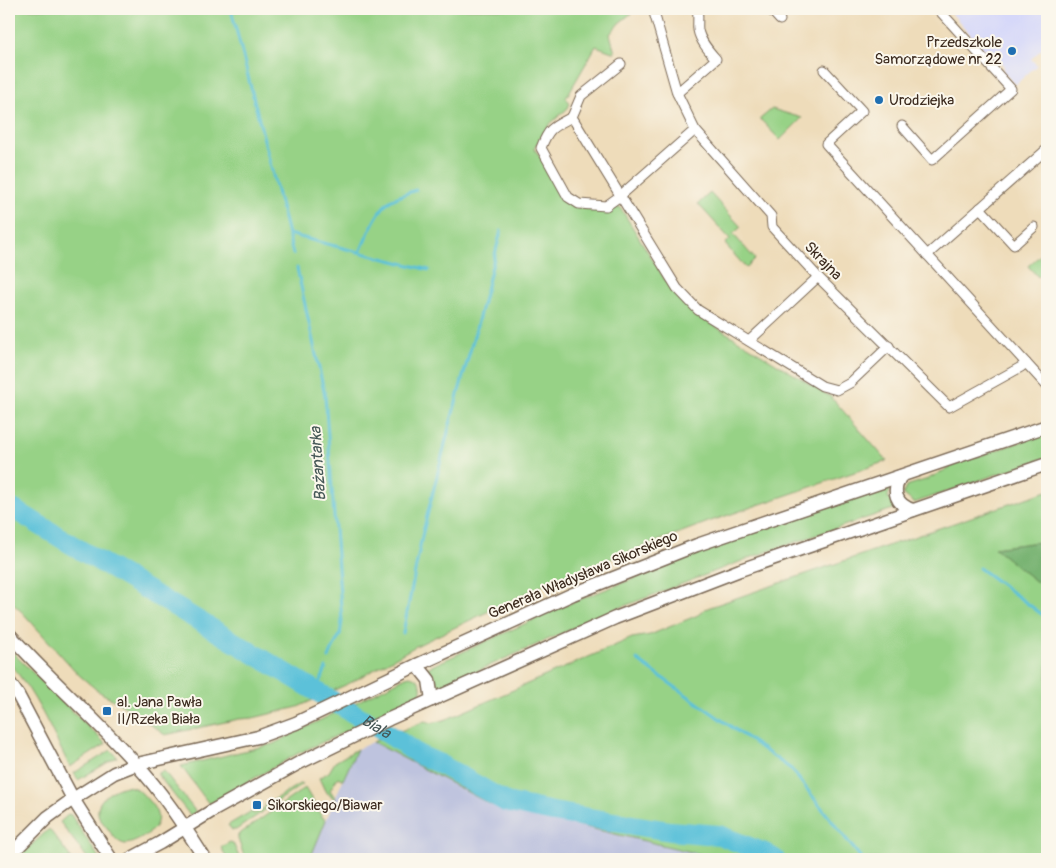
<svg xmlns="http://www.w3.org/2000/svg" width="1056" height="868" viewBox="0 0 1056 868" font-family="Pangolin,sans-serif">
  <rect width="100%" height="100%" fill="#fbf7ec"/>
  <filter id="ink" filterUnits="userSpaceOnUse"><feTurbulence type="fractalNoise" baseFrequency=".02" numOctaves="2"/><feDisplacementMap in="SourceGraphic" scale="10" xChannelSelector="R" yChannelSelector="G"/><feConvolveMatrix kernelMatrix="1 2 1 2 8 2 1 2 1" color-interpolation-filters="sRGB"/></filter>
  <filter id="wash" filterUnits="userSpaceOnUse"><feTurbulence type="fractalNoise" baseFrequency=".0096" numOctaves="4" result="noise"/><feDisplacementMap in="SourceGraphic" scale="20" xChannelSelector="R" yChannelSelector="G"/><feGaussianBlur stdDeviation="1.12" result="paint"/><feColorMatrix in="noise" values="0 0 0 0 0 0 0 0 0 0 0 0 0 0 0 0 0 1.4 0 .05"/><feComposite in="paint" operator="in"/></filter>
  <g filter="url(#wash)">
    <rect width="100%" height="100%" fill="#eedcba"/>
    <path fill="#d6d8f9" d="M948 9H1047V44L1031 59 1037 65 1015 85 1003 71 1004 66 998 59H992Z"/>
    <path fill="#bec3de" d="M373 742 492 805 717 858V859H310L343 780 357 749Z"/>
    <g fill="#97d286" stroke="#697e52">
      <path d="M9 9H637L619 23 610 34 615 53 596 46 566 98 570 103 568 108 550 124 534 148 572 206 601 211 620 207 672 291 694 313 831 397 887 461 711 521 552 581 416 646 352 682 298 707 253 718 239 719 165 735 132 711 98 691 79 675 23 613 9 600Z"/>
      <path d="M772 109 802 118 780 140 760 119Z"/>
      <path d="M710 193 741 227 733 234 755 259 746 268 725 244 730 239 698 204Z"/>
      <path d="M1044 252 1047 256V269L1038 277 1028 266Z"/>
      <path d="M1047 433V457L914 503 903 494 906 486 928 479 958 463Z"/>
      <path d="M891 485 888 497 896 508 755 556 614 610 435 690C439 680 435 673 425 669L573 602 788 519Z"/>
      <path d="M1047 491V541L995 548 1047 590V859H717V858L492 805 373 742 425 721 433 723 447 719 632 638 650 635 698 615 705 609 713 606Z"/>
      <path d="M9 648 19 659 106 744 70 767C53 734 34 690 9 663Z"/>
      <path d="M410 676C422 679 425 690 416 699L297 754 209 804 181 766 273 744 406 677Z"/>
      <path d="M357 749 343 780 338 777 330 790 336 799V800L325 791 319 778 329 772 335 762Z"/>
      <path d="M111 750 117 757 78 780 74 773Z"/>
      <path d="M164 771 196 812 190 815 189 814 158 775V773Z"/>
      <path d="M301 783 303 784 236 830H232L228 825 252 811 253 814 266 807 265 805Z"/>
      <path d="M126 786C137 787 141 792 148 800 164 817 159 828 140 839 136 841 130 844 125 844 118 843 112 835 108 829 105 825 101 821 99 817 93 800 113 789 126 786Z"/>
      <path d="M305 788 323 818 326 820 310 859H245L238 839V835Z"/>
      <path d="M69 814 71 815 100 859H88L60 822Z"/>
      <path d="M49 829 72 859H16Z"/>
      <path d="M230 842 233 843 240 859H227L221 847Z"/>
    </g>
    <path fill="#79b473" stroke="#5a6f48" d="M1047 541V590L994 548Z"/>
    <g fill="none" stroke-linecap="round" stroke-linejoin="round">
      <g stroke="#5bc1d9" stroke-width="3">
        <path d="M231 9 293 254"/>
        <path d="M288 234 429 270"/>
        <path d="M360 252C367 237 376 211 390 201 398 196 407 193 416 190"/>
        <path d="M297 268 325 396 342 621 340 635 333 648 329 658"/>
        <path d="M979 568 1047 618"/>
        <path d="M403 633 422 536 449 428 476 329 501 231"/>
        <path d="M637 660 791 769 862 859"/>
        <path d="M317 691 326 668"/>
      </g>
      <path stroke="#5bc1d9" stroke-width="20" id="s1" d="M9 507 20 513 87 554 393 737 419 755 438 763 506 802 553 812 670 831 719 835 765 853 775 859"/>
    </g>
  </g>
  <g filter="url(#ink)">
    <g fill="none" stroke-linecap="round" stroke-linejoin="round">
      <defs>
        <g id="minor">
          <path d="M653 9 677 93 695 130 771 216 772 227 818 277 949 407 1021 367 1026 363"/>
          <path d="M770 9 780 20"/>
          <path d="M621 64 581 96 572 117 677 288 698 310 822 386 837 390 850 383 889 346"/>
          <path d="M824 70 862 111 826 144 1047 386"/>
          <path d="M677 93 716 59C709 51 700 41 698 30 697 23 699 16 697 9"/>
          <path d="M572 117C553 127 549 127 541 148L568 197 579 204 606 206 620 196 695 130"/>
          <path d="M902 126 932 160 1011 89 938 9"/>
          <path d="M980 208 1014 245 1034 227"/>
          <path d="M927 255 1047 149"/>
          <path d="M749 341 818 277"/>
        </g>
        <g id="secondary">
          <path d="M901 476C891 491 896 505 913 510"/>
          <path d="M9 634C49 679 95 718 135 763 162 792 184 826 205 859"/>
          <path d="M417 665 429 680 432 700"/>
          <path d="M9 682 18 695 73 799 111 859"/>
          <path d="M9 856 48 817 73 799 114 773 137 764 258 737 296 723 417 665 573 594 697 545 1047 426"/>
          <path d="M130 859 160 843 212 811 299 763 389 719 615 618 740 570 1047 464"/>
        </g>
      </defs>
      <use href="#minor" stroke="#7a6855" stroke-width="11"/>
      <use href="#secondary" stroke="#7a6855" stroke-width="15"/>
      <use href="#minor" stroke="#fff" stroke-width="9"/>
      <use href="#secondary" stroke="#fff" stroke-width="12"/>
    </g>
  </g>
  <g fill="#1f6fb2" stroke="#fbf7ec" stroke-width="2">
    <circle cx="1012" cy="51" r="5"/>
    <circle cx="879" cy="100" r="5"/>
    <rect x="102" y="706" width="10" height="10" rx="2.5"/>
    <rect x="252" y="800" width="10" height="10" rx="2.5"/>
  </g>
  <g text-anchor="middle" dominant-baseline="central" stroke-width="4" stroke-linejoin="round" paint-order="stroke">
    <g font-size="15" fill="#3b2a1e" stroke="#fbf7ec" text-anchor="start">
      <text x="1002" y="42" text-anchor="end">Przedszkole<tspan x="1002" dy="17">Samorządowe nr 22</tspan></text>
      <text x="889" y="100">Urodziejka</text>
      <text x="117" y="702">al. Jana Pawła<tspan x="117" dy="17">II/Rzeka Biała</tspan></text>
      <text x="267" y="805">Sikorskiego/Biawar</text>
    </g>
    <g font-size="15" fill="#3b2a1e" stroke="#fbf7ec">
      <text transform="translate(823 261) rotate(46)">Skrajna</text>
      <text transform="translate(583 575) rotate(-23)">Generała Władysława Sikorskiego</text>
    </g>
    <g font-size="16" font-style="italic" fill="#455756" stroke="#fbf7ec">
      <text transform="translate(318 464) rotate(-94)">Bażantarka</text>
      <text stroke="none"><textPath href="#s1" startOffset="428">Biala</textPath></text>
    </g>
  </g>
  <rect width="1056" height="868" fill="none" stroke="#fbf7ec" stroke-width="30"/>
</svg>
